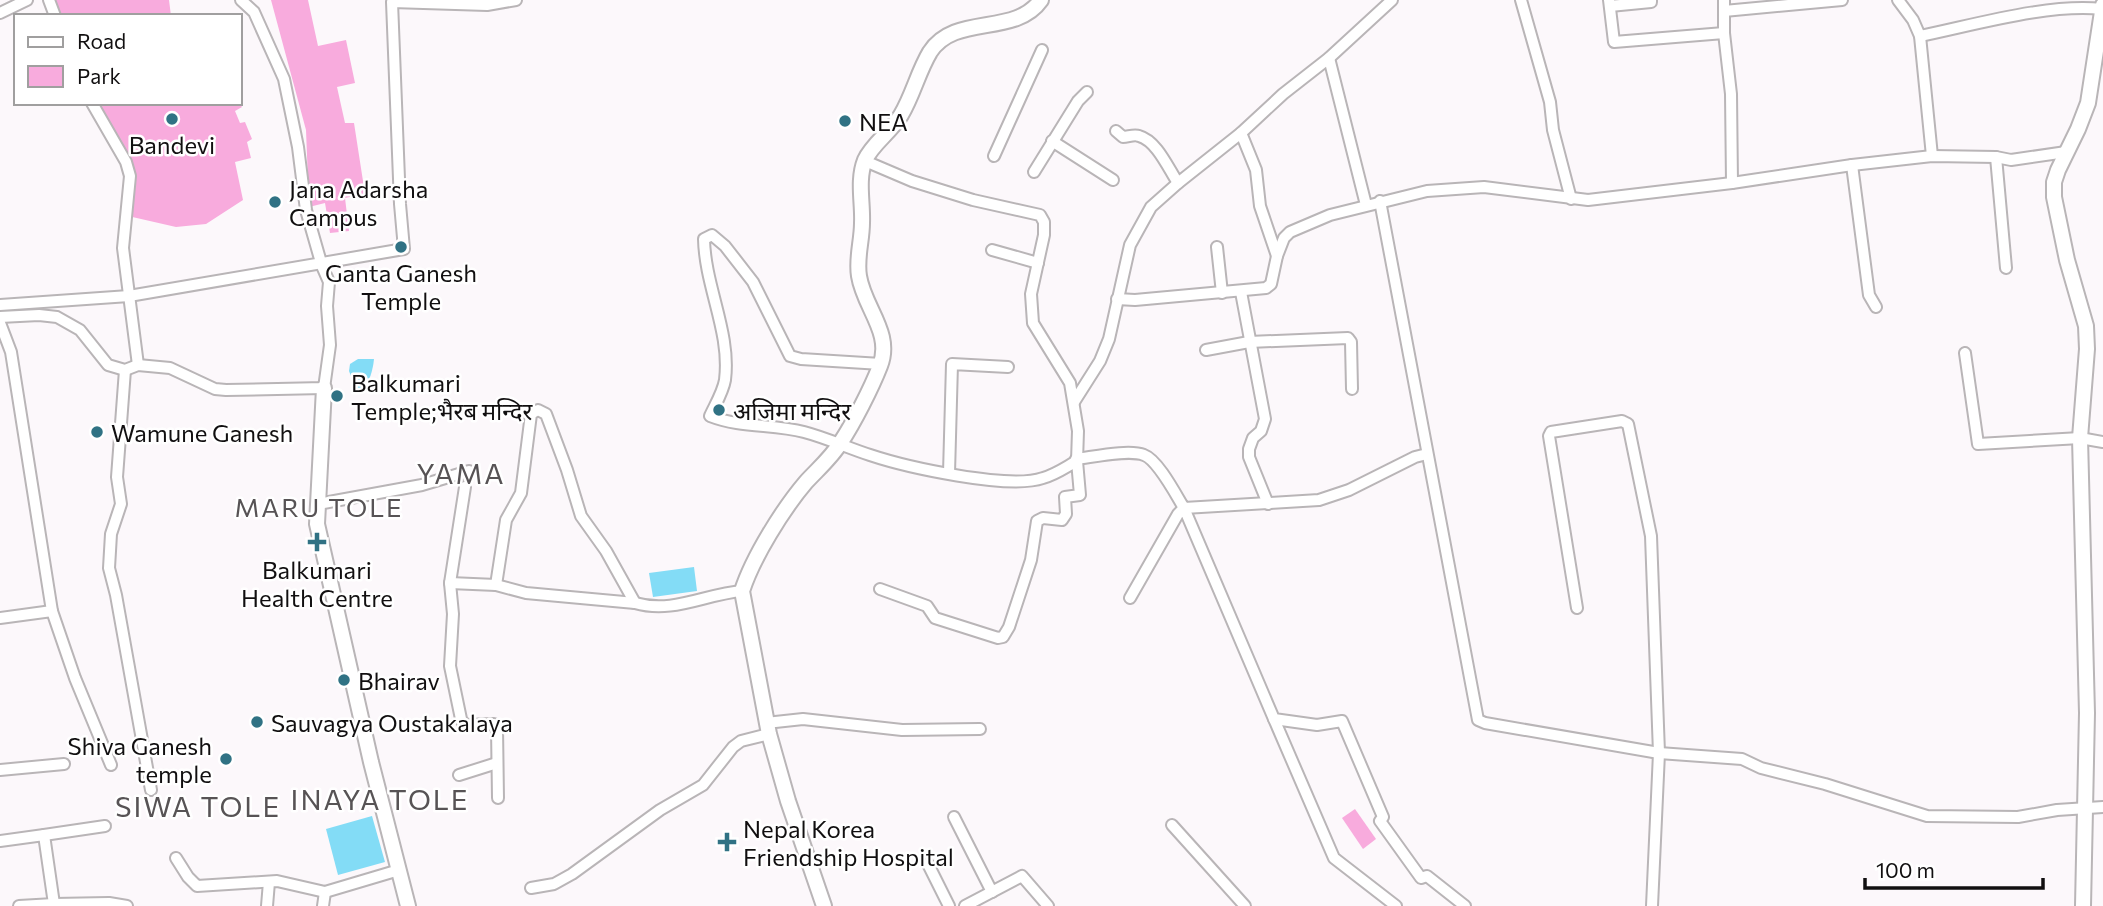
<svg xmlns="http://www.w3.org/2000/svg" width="2103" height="906" viewBox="0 0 2103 906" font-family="Commissioner,'Noto Sans Devanagari',sans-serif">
  <rect width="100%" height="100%" fill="#fcf8fb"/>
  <g fill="#f8abdd">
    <path d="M51 0H169L171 16H58Z"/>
    <path d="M271 0H308L318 46 346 40 355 83 337 87 345 123H354L365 194 345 198 349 231 330 233 325 203 309 207 306 130Z"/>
    <path d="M97 103H239L242 107 235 111 240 123 245 122 252 139 247 142 251 158 235 162 243 200 206 224 176 227 128 216 133 175Z"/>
    <path d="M1355 809 1376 839 1363 849 1342 818Z"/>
  </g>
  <g fill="#83dcf6">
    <path d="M358 359H374C373 369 370 383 361 390L356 389 349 371 350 364Z"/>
    <path d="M694 567 697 591 653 597 649 573Z"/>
    <path d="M372 816 385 862 338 875 326 829Z"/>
  </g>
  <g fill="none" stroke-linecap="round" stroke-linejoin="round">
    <defs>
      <g id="street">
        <path d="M49 0 55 16"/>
        <path d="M1521 0 1550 102 1553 130 1571 199"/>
        <path d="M1609 0 1614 42 1724 33"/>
        <path d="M1724 0V33L1731 94 1732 183"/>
        <path d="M1898 0 1913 20 1920 36 1932 156"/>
        <path d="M1610 6 1651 2V0"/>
        <path d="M1724 11 1842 0"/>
        <path d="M0 13 27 0"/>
        <path d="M1920 36C1974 25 2049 3 2102 9"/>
        <path d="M1329 58 1366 205"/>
        <path d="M92 103 126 162 130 176 123 248 138 365"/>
        <path d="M1116 131 1123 137C1128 137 1134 134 1139 136 1157 141 1168 168 1178 183"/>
        <path d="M1241 133 1256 170 1260 206 1277 256"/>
        <path d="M1052 141 1113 180"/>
        <path d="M994 156 1042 50"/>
        <path d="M1996 157 2006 268"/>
        <path d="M865 161 912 181 973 200 1040 215 1044 222V235L1031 294 1033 323 1070 383 1078 431 1077 461C1066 467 1055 475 1043 478 1009 490 906 467 870 455 848 448 827 438 804 432 773 424 741 428 710 416 715 405 723 392 725 380 731 332 705 287 704 239L712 235 725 246 753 282 790 356 801 359 881 364"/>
        <path d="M1852 165 1869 295 1876 307"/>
        <path d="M1034 172 1078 101 1087 92"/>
        <path d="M1380 201 1478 720 1485 723 1659 753 1742 759 1761 768 1825 784 1927 816 2018 817 2057 810 2103 807"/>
        <path d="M1217 247 1222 293"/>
        <path d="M992 250 1038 263"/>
        <path d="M1241 292 1265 419 1261 431 1253 438 1249 449V457L1268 504"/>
        <path d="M1117 299 1135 300 1266 288 1271 284 1277 256 1284 238 1290 232 1330 215 1427 191 1484 187 1588 200 1732 183 1852 165 1932 156 1996 157 2011 160 2066 152"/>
        <path d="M0 305 129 296 404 249 400 204 392 2 487 5 516 0"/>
        <path d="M0 317 39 315 57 317 80 330 108 365 125 370 138 365 170 368 215 389 226 390 324 388 330 345 327 306 329 282 322 266 306 210 298 147 284 79 254 12 241 0"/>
        <path d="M0 323 11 352 52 611 0 618"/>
        <path d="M1206 350 1249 342 1348 338 1351 342 1352 389"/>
        <path d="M1965 353 1978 444 2080 438 2103 442"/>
        <path d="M125 370 117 477 121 504 111 534 109 568 116 595 151 790"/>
        <path d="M1074 402 1100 361 1109 339 1130 245 1151 207 1178 183 1241 133 1283 94 1329 58 1392 0"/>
        <path d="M1076 459C1093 457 1129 449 1144 455 1158 460 1176 495 1184 508L1319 500 1349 490 1415 457 1427 454"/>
        <path d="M949 473 952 364 1008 367"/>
        <path d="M465 487 450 583 453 614 450 666 461 719 464 725 494 724 497 728 498 798"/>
        <path d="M318 504 422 485 469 471"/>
        <path d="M450 583 496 585 526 593 635 603C673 614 705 594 742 591"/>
        <path d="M496 585 506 520 521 493 531 414 538 410 546 414 567 470 581 516 606 551 635 603"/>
        <path d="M880 589 927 606 935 618 998 638 1003 637 1009 627 1031 560 1037 521 1043 518 1062 520 1066 514 1065 497 1080 495 1077 461"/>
        <path d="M1130 598 1178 514 1184 508 1274 719 1317 725 1342 721 1383 817 1380 821 1421 878 1427 876 1465 906"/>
        <path d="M1577 608 1549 436 1551 432 1622 421 1628 424 1651 536 1659 753 1652 906"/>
        <path d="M52 611 75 678 111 765"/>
        <path d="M1274 719 1334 858 1396 906"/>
        <path d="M766 723 803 719 902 730 980 729"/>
        <path d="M0 770 64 764"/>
        <path d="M459 775 497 763"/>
        <path d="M954 817 992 892"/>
        <path d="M1172 825 1245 906"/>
        <path d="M44 835 105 826"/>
        <path d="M0 841 44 835 54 904 109 903 127 906"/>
        <path d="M176 858 188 877 197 886 277 881 325 892 399 870"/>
        <path d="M928 864 949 906"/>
        <path d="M531 888 554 884 572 874 660 810 703 785 733 747 741 741 769 734"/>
        <path d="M19 906 54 904"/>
        <path d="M267 906 269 882"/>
        <path d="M323 906 325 892"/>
        <path d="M965 906 1022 876 1048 906"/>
      </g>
      <g id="secondary">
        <path d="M324 388 317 524 371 762 408 906"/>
        <path d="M824 906 788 801 769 734 742 591C753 557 783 509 806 482 818 469 832 457 841 442 854 422 871 389 880 366 893 333 864 308 859 276 856 258 862 241 862 223 863 203 857 180 865 160 873 143 891 132 901 115 913 95 918 72 930 52 955 13 1015 37 1041 0"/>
        <path d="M2083 906 2087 713 2080 438 2087 349 2086 326 2067 260 2054 197V182L2058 170 2078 129 2088 103 2103 5"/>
      </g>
    </defs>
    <use href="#street" stroke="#b9b5b7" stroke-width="14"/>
    <use href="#secondary" stroke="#b9b5b7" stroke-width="18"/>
    <use href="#street" stroke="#fff" stroke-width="10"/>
    <use href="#secondary" stroke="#fff" stroke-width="14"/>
  </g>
  <g fill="#307284" stroke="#fff" stroke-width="2.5">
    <circle cx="172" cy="119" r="7"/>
    <circle cx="845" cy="121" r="7"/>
    <circle cx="275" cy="202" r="7"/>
    <circle cx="401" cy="247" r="7"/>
    <circle cx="337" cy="396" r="7"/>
    <circle cx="719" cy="410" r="7"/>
    <circle cx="97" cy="432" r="7"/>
    <path d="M313.5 531.5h7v7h7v7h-7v7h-7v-7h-7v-7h7z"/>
    <circle cx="344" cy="680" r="7"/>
    <circle cx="257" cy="722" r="7"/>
    <circle cx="226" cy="759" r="7"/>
    <path d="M723.5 831.5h7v7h7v7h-7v7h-7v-7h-7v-7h7z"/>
  </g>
  <g text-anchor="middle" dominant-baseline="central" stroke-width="5" stroke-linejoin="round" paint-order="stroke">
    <g font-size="24" fill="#110f10" stroke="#fff" text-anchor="start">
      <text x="859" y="121">NEA</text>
      <text x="172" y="144" text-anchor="middle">Bandevi</text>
      <text x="289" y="188">Jana Adarsha<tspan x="289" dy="28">Campus</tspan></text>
      <text x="401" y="272" text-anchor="middle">Ganta Ganesh<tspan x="401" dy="28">Temple</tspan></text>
      <text x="351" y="382">Balkumari<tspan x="351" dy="28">Temple;भैरब मन्दिर</tspan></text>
      <text x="733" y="410">अजिमा मन्दिर</text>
      <text x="111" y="432">Wamune Ganesh</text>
      <text x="317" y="569" text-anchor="middle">Balkumari<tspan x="317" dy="28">Health Centre</tspan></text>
      <text x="358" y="680">Bhairav</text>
      <text x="271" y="722">Sauvagya Oustakalaya</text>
      <text x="212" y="745" text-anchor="end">Shiva Ganesh<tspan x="212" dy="28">temple</tspan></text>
      <text x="743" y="828">Nepal Korea<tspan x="743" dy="28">Friendship Hospital</tspan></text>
    </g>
    <g font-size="26" letter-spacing="2" fill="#575355" stroke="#fff">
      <text x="319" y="506">MARU TOLE</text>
    </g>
    <g font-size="28" letter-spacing="2" fill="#575355" stroke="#fff">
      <text x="461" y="473">YAMA</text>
      <text x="380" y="799">INAYA TOLE</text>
      <text x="198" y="806">SIWA TOLE</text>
    </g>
  </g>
  <rect x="14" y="14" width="228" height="91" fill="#ffffff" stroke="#a09f9f" stroke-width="2"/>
  <rect x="28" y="37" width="35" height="10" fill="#ffffff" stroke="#a09f9f" stroke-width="2"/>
  <text x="77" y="49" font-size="21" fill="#110f10">Road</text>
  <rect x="28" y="66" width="35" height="21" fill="#f8abdd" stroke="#a09f9f" stroke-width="2"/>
  <text x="77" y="84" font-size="21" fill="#110f10">Park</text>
  <path d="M1865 878v10h178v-10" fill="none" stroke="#110f10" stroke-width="3.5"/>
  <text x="1876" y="878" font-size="21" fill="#110f10" stroke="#ffffff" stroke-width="5" paint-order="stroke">100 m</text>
</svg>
